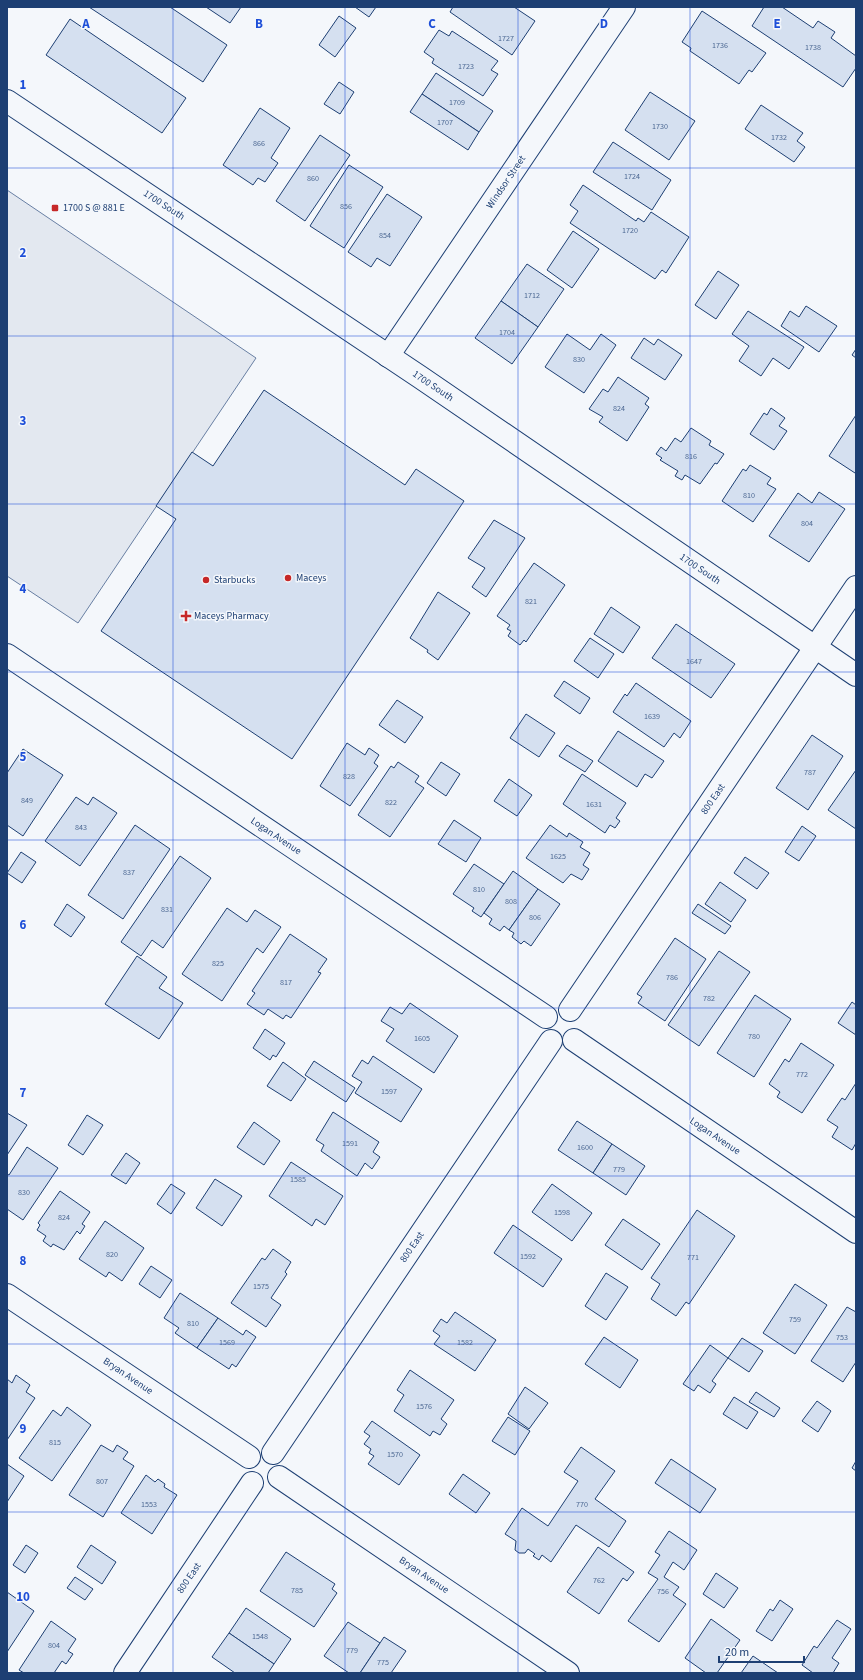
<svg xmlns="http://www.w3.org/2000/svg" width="863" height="1680" viewBox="0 0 863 1680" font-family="'Source Sans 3',sans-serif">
  <rect width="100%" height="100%" fill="#f4f7fb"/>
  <path fill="#e3e8f0" stroke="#687fa3" d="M7 190 256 358 78 623 7 576Z"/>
  <g fill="#d5e0f0" stroke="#1d3f73">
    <path d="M89 7H170L227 45 203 82Z"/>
    <path d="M206 7H241L230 23Z"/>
    <path d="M355 7H376L369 17Z"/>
    <path d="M453 7H514L535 21 512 55 450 12Z"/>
    <path d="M764 7H782L813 28 818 21 835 32 831 38 856 56V68L843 87 752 26Z"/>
    <path d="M702 11 766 53 752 72 749 70 739 84 690 51 691 48 682 42Z"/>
    <path d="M339 16 356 28 335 57 319 45Z"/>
    <path d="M70 19 186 98 162 133 46 55Z"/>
    <path d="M439 30 449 36 452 31 498 61 491 70 498 74 483 96 432 63 434 59 424 52Z"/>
    <path d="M436 73 493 111 479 132 422 94Z"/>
    <path d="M339 82 354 92 340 114 324 104Z"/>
    <path d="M650 92 695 121 669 160 625 130Z"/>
    <path d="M422 94 479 132 468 150 410 112Z"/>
    <path d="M761 105 803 133 797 141 805 147 794 162 745 129Z"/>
    <path d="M260 108 290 128 271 158 278 163 265 182 258 178 253 185 223 165Z"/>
    <path d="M320 135 350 155 305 221 276 201Z"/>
    <path d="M613 142 671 180 652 210 593 172Z"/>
    <path d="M349 165 383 187 344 248 310 226Z"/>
    <path d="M583 185 636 221 638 218 644 222 651 212 689 237 666 273 662 270 655 279 570 223 578 211 570 205Z"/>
    <path d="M387 194 422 217 390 266 377 258 371 267 348 252Z"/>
    <path d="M573 231 599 249 572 288 547 270Z"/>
    <path d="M527 264 564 289 538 327 501 301Z"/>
    <path d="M718 271 739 285 716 319 695 305Z"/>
    <path d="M501 301 538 327 512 364 475 338Z"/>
    <path d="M806 306 837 326 819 352 781 326 790 311 799 317Z"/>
    <path d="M748 311 804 347 789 369 773 358 761 376 739 361 749 346 732 334Z"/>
    <path d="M567 334 590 350 601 334 616 345 584 393 545 367Z"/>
    <path d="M644 338 654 345 658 339 682 355 665 380 631 358Z"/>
    <path d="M856 349V358L852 355Z"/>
    <path d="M618 377 649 398 645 404 649 407 627 441 599 422 603 417 589 409 603 389 608 392Z"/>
    <path d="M264 390 405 485 416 469 464 501 292 759 101 631 176 519 156 506 192 452 213 466Z"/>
    <path d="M771 408 785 418 779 426 787 431 774 450 750 434 764 413 767 415Z"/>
    <path d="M856 415V472L855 473 829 456Z"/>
    <path d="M691 428 711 441 709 445 724 454 717 464 715 463 700 484 685 475 682 480 675 476 678 471 660 460 662 458 656 454 661 447 666 451 675 438 681 442Z"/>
    <path d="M750 465 771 478 767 484 776 489 753 522 722 501 743 469 746 471Z"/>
    <path d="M819 492 845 509 809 562 769 536 798 493 812 503Z"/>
    <path d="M494 520 525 538 486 597 472 587 485 568 468 558Z"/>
    <path d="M534 563 565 585 526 642 524 640 520 645 508 636 511 631 507 629 510 625 497 616Z"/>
    <path d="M438 592 470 613 438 660 427 652 428 650 410 638Z"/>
    <path d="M611 607 640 627 623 653 594 634Z"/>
    <path d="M676 624 735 664 711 698 652 658Z"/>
    <path d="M590 638 614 654 598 678 574 661Z"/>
    <path d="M564 681 590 698 580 714 554 696Z"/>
    <path d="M636 683 691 721 680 738 674 733 664 747 613 712 625 694 627 696Z"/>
    <path d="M397 700 423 717 405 743 379 725Z"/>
    <path d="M526 714 555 733 539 757 510 738Z"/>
    <path d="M618 731 664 761 652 778 645 774 637 787 598 761Z"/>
    <path d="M812 735 843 756 808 810 776 788Z"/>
    <path d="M347 743 365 755 369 748 379 755 374 763 378 766 350 806 320 786Z"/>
    <path d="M567 745 593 761 585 772 559 756Z"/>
    <path d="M23 749 63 775 23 836 7 825V773Z"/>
    <path d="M398 762 419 776 415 782 424 788 390 837 358 815 391 766 394 768Z"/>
    <path d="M441 762 460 774 446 796 427 783Z"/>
    <path d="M856 770V829L828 810Z"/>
    <path d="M582 774 626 803 616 818 620 821 615 828 610 825 605 833 563 804Z"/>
    <path d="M509 779 532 795 517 816 494 801Z"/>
    <path d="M76 797 88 805 93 797 117 813 80 866 45 841Z"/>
    <path d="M454 820 481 838 466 862 438 844Z"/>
    <path d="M135 825 170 849 123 919 88 895Z"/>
    <path d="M550 825 567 837 569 833 583 842 580 847 590 853 583 865 589 869 582 880 571 874 563 883 526 858Z"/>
    <path d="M802 826 816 836 799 861 785 852Z"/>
    <path d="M21 852 36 862 22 883 7 873Z"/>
    <path d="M180 856 211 878 163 948 152 940 141 956 121 942Z"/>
    <path d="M745 857 769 873 757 889 734 873Z"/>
    <path d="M474 864 504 884 481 917 472 911 474 908 453 894Z"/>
    <path d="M513 871 538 889 509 930 504 926 500 931 489 924 492 919 484 913Z"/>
    <path d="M720 882 746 900 731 922 705 904Z"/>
    <path d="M538 889 560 904 531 946 524 941 521 944 512 937 514 933 509 930Z"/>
    <path d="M67 904 85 917 71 937 54 925Z"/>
    <path d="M698 904 731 926 725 934 692 913Z"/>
    <path d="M227 908 247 922 255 910 281 927 263 953 257 948 222 1001 182 974Z"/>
    <path d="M290 934 327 959 318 972 321 973 291 1018 286 1015 283 1019 268 1009 264 1015 247 1004 255 993 252 991Z"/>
    <path d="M675 938 706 959 665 1021 638 1003 642 997 637 994Z"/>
    <path d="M719 951 750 972 699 1046 668 1025Z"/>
    <path d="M137 956 167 977 159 988 183 1003 159 1039 105 1004Z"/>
    <path d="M755 995 791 1019 754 1077 717 1053Z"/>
    <path d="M852 1002 856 1005V1035L838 1023Z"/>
    <path d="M410 1003 458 1036 434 1073 386 1041 394 1029 381 1021 390 1007 402 1014Z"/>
    <path d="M265 1029 285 1043 276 1057 273 1055 270 1060 253 1048Z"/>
    <path d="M801 1043 834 1065 802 1113 777 1097 780 1092 769 1084 785 1059 789 1062Z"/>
    <path d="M373 1056 422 1089 401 1122 355 1093 362 1082 352 1076 362 1060 368 1064Z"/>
    <path d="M314 1061 355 1088 346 1102 305 1075Z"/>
    <path d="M283 1062 306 1079 291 1101 267 1086Z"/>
    <path d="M856 1083V1143L852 1150 832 1137 838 1127 827 1120 842 1098 845 1100Z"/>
    <path d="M333 1112 379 1142 373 1152 380 1157 372 1169 365 1163 357 1176 321 1151 324 1145 316 1140Z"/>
    <path d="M7 1113 27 1125 7 1155Z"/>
    <path d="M87 1115 103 1125 83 1155 68 1145Z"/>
    <path d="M577 1121 612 1144 593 1173 558 1150Z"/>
    <path d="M254 1122 280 1141 264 1165 237 1147Z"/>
    <path d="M612 1144 645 1166 626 1195 593 1173Z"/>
    <path d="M27 1147 58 1168 23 1220 7 1209V1174L9 1175Z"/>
    <path d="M126 1153 140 1163 126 1184 111 1175Z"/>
    <path d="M291 1162 343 1196 325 1225 316 1219 312 1226 269 1196Z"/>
    <path d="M215 1179 242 1196 222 1226 196 1208Z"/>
    <path d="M171 1184 185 1193 171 1214 157 1204Z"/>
    <path d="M552 1184 592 1213 572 1241 532 1212Z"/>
    <path d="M60 1191 90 1212 82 1224 85 1226 80 1234 77 1231 64 1250 53 1244 51 1247 43 1241 46 1236 37 1230 40 1225 38 1223Z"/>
    <path d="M697 1210 735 1236 689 1304 686 1302 676 1316 651 1299 660 1284 651 1278Z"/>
    <path d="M623 1219 660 1244 642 1270 605 1245Z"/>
    <path d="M105 1221 144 1248 122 1281 109 1272 106 1277 79 1259Z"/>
    <path d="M513 1225 562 1259 543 1287 494 1253Z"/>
    <path d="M273 1249 291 1262 285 1272 287 1274 271 1298 281 1305 266 1327 231 1303 262 1258 265 1260Z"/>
    <path d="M151 1266 172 1280 160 1298 139 1284Z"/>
    <path d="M606 1273 628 1287 606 1320 585 1306Z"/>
    <path d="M795 1284 827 1305 795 1354 763 1333Z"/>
    <path d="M180 1293 218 1318 197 1348 175 1333 179 1328 164 1318Z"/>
    <path d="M847 1307 856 1312V1362L843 1382 811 1361Z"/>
    <path d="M455 1312 496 1340 475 1371 434 1344 440 1336 433 1331 441 1319 447 1323Z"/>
    <path d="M218 1318 243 1335 246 1330 256 1337 236 1367 232 1364 229 1369 197 1348Z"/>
    <path d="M604 1337 638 1360 620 1388 585 1364Z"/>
    <path d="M742 1338 763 1351 749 1372 728 1358Z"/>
    <path d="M710 1345 728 1358 712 1381 716 1384 710 1393 698 1385 694 1391 683 1384Z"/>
    <path d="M410 1370 454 1400 441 1419 447 1424 440 1435 433 1431 430 1436 394 1411 404 1395 397 1390Z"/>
    <path d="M16 1375 30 1385 26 1392 35 1398 7 1440V1379L12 1383Z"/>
    <path d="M525 1387 548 1403 529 1429 508 1414Z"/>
    <path d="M756 1392 780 1408 774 1417 749 1402Z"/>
    <path d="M734 1397 758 1412 747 1429 723 1414Z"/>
    <path d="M817 1401 831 1411 818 1432 802 1421Z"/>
    <path d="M67 1407 91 1425 52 1481 19 1458 53 1410 61 1416Z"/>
    <path d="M508 1417 530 1431 515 1455 492 1441Z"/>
    <path d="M372 1421 420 1455 399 1485 368 1464 374 1456 369 1453 371 1449 364 1444 370 1436 364 1432Z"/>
    <path d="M101 1445 113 1452 117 1445 128 1452 123 1459 134 1466 103 1517 69 1495Z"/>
    <path d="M581 1447 615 1471 595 1499 626 1521 609 1547 576 1525 551 1562 542 1555 539 1560 533 1556 535 1554 528 1549 525 1553H519L515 1550 516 1541 505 1534 522 1508 548 1526 578 1481 564 1472Z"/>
    <path d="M671 1459 716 1489 700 1513 655 1483Z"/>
    <path d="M856 1461V1471L852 1468Z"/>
    <path d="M7 1464 24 1476 7 1502Z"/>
    <path d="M463 1474 490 1493 476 1513 449 1494Z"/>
    <path d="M146 1475 155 1482 158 1479 165 1484 164 1487 177 1495 152 1534 121 1513Z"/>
    <path d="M669 1531 697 1550 684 1570 673 1562 664 1577 679 1587 673 1595 686 1604 659 1642 628 1621 658 1579 648 1573 660 1555 655 1552Z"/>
    <path d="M26 1545 38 1553 25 1573 13 1565Z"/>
    <path d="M91 1545 116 1562 102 1584 77 1567Z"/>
    <path d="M598 1547 634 1572 627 1581 623 1578 599 1614 567 1592Z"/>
    <path d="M286 1552 335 1584 332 1589 337 1593 314 1627 260 1591Z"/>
    <path d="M716 1573 738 1588 724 1608 703 1594Z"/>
    <path d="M75 1577 93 1589 85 1600 67 1588Z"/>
    <path d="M7 1592 34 1611 7 1652Z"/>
    <path d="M780 1600 793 1609 772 1641 756 1631 770 1609 773 1611Z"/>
    <path d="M246 1608 291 1639 274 1664 229 1633Z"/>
    <path d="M711 1619 740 1640 717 1673H706L685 1658Z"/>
    <path d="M837 1620 851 1629 832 1658 839 1663 833 1673H813L802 1665 814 1646 817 1648Z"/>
    <path d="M51 1621 76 1639 68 1651 73 1654 66 1664 62 1661 54 1673H24L19 1670Z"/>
    <path d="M348 1622 380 1643 360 1673H349L324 1656Z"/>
    <path d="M229 1633 274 1664 268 1673H235L212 1657Z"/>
    <path d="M384 1637 406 1651 391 1673H360Z"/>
    <path d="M753 1656 778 1673H741Z"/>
  </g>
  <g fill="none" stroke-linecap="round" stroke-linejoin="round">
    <defs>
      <g id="street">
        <path d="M388 356 624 7"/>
        <path d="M7 655 546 1017"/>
        <path d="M570 1010 856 587"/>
        <path d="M574 1040 856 1232"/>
        <path d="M7 1295 249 1457"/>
        <path d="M273 1453 551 1041"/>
        <path d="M279 1477 568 1673"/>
        <path d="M125 1673 252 1483"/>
      </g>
      <path id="secondary" d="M7 101 420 377 856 675"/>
    </defs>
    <use href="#street" stroke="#1d3f73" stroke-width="24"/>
    <use href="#secondary" stroke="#1d3f73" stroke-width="24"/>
    <use href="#street" stroke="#f4f7fb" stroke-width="22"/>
    <use href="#secondary" stroke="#f4f7fb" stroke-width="22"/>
  </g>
  <path fill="none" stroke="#1d4ed8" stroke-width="1" stroke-opacity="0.55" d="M173 7V1673M345 7V1673M518 7V1673M690 7V1673M7 168H856M7 336H856M7 504H856M7 672H856M7 840H856M7 1008H856M7 1176H856M7 1344H856M7 1512H856"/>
  <g fill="#c62828" stroke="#f4f7fb" stroke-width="1.5">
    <rect x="51" y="204" width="8" height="8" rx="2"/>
    <circle cx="288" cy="578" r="4"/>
    <circle cx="206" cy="580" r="4"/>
    <path d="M184 610h4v4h4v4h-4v4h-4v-4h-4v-4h4z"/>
  </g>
  <g text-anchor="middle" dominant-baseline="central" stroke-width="3" stroke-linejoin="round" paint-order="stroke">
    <g font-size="8" fill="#4b6792">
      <text x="506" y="38">1727</text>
      <text x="720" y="45">1736</text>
      <text x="813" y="47">1738</text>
      <text x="466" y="66">1723</text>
      <text x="457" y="102">1709</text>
      <text x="445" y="122">1707</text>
      <text x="660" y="126">1730</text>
      <text x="779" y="137">1732</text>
      <text x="259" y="143">866</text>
      <text x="632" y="176">1724</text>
      <text x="313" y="178">860</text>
      <text x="346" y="206">856</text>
      <text x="630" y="230">1720</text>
      <text x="385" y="235">854</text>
      <text x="532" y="295">1712</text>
      <text x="507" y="332">1704</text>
      <text x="579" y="359">830</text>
      <text x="619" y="408">824</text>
      <text x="691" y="456">816</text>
      <text x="749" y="495">810</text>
      <text x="807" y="523">804</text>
      <text x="531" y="601">821</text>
      <text x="694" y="661">1647</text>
      <text x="652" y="716">1639</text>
      <text x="810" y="772">787</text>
      <text x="349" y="776">828</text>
      <text x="27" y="800">849</text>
      <text x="391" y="802">822</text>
      <text x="594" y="804">1631</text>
      <text x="81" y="827">843</text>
      <text x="558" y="856">1625</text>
      <text x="129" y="872">837</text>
      <text x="479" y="889">810</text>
      <text x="511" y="901">808</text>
      <text x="167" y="909">831</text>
      <text x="535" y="917">806</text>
      <text x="218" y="963">825</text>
      <text x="672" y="977">786</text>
      <text x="286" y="982">817</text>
      <text x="709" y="998">782</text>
      <text x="754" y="1036">780</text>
      <text x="422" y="1038">1605</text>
      <text x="802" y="1074">772</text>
      <text x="389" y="1091">1597</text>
      <text x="350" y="1143">1591</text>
      <text x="585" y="1147">1600</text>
      <text x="619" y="1169">779</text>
      <text x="298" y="1179">1585</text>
      <text x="24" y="1192">830</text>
      <text x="562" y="1212">1598</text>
      <text x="64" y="1217">824</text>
      <text x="112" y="1254">820</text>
      <text x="528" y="1256">1592</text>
      <text x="693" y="1257">771</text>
      <text x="261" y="1286">1575</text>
      <text x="795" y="1319">759</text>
      <text x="193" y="1323">810</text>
      <text x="842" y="1337">753</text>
      <text x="227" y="1342">1569</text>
      <text x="465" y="1342">1582</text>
      <text x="424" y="1406">1576</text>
      <text x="55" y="1442">815</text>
      <text x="395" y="1454">1570</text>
      <text x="102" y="1481">807</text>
      <text x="149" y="1504">1553</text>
      <text x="582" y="1504">770</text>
      <text x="599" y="1580">762</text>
      <text x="297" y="1590">785</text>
      <text x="663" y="1591">756</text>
      <text x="260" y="1636">1548</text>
      <text x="54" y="1645">804</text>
      <text x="352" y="1650">779</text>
      <text x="383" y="1662">775</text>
    </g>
    <g font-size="10" fill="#1d3f73" stroke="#f4f7fb">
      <text transform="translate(506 182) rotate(-56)">Windsor Street</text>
      <text transform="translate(164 205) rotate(33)">1700 South</text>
      <text transform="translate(433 386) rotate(34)">1700 South</text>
      <text transform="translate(700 569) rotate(34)">1700 South</text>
      <text transform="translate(713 799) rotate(-56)">800 East</text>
      <text transform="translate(276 836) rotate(34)">Logan Avenue</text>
      <text transform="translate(715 1136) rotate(34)">Logan Avenue</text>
      <text transform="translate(412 1247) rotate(-56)">800 East</text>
      <text transform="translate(128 1376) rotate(34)">Bryan Avenue</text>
      <text transform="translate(424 1575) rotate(34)">Bryan Avenue</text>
      <text transform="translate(189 1578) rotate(-56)">800 East</text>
    </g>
    <g font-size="10" fill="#1d3f73" stroke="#f4f7fb" text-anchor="start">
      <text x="63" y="208">1700 S @ 881 E</text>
      <text x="296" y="578">Maceys</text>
      <text x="214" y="580">Starbucks</text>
      <text x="194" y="616">Maceys Pharmacy</text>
    </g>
  </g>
  <g font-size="13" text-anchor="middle" font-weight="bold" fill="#1d4ed8" stroke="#f4f7fb" stroke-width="3" stroke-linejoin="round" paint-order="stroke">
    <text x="86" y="28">A</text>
    <text x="259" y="28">B</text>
    <text x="432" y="28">C</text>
    <text x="604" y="28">D</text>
    <text x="777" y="28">E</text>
    <text x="23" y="89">1</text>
    <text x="23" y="257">2</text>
    <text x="23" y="425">3</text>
    <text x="23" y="593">4</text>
    <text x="23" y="761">5</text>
    <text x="23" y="929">6</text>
    <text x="23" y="1097">7</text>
    <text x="23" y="1265">8</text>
    <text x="23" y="1433">9</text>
    <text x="23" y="1601">10</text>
  </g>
  <rect width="863" height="1680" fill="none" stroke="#1d3f73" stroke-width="16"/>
  <path d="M719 1656v6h85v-6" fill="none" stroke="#1d3f73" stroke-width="2"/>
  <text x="725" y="1656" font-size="12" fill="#1d3f73" stroke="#f4f7fb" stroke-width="3" paint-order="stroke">20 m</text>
</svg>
